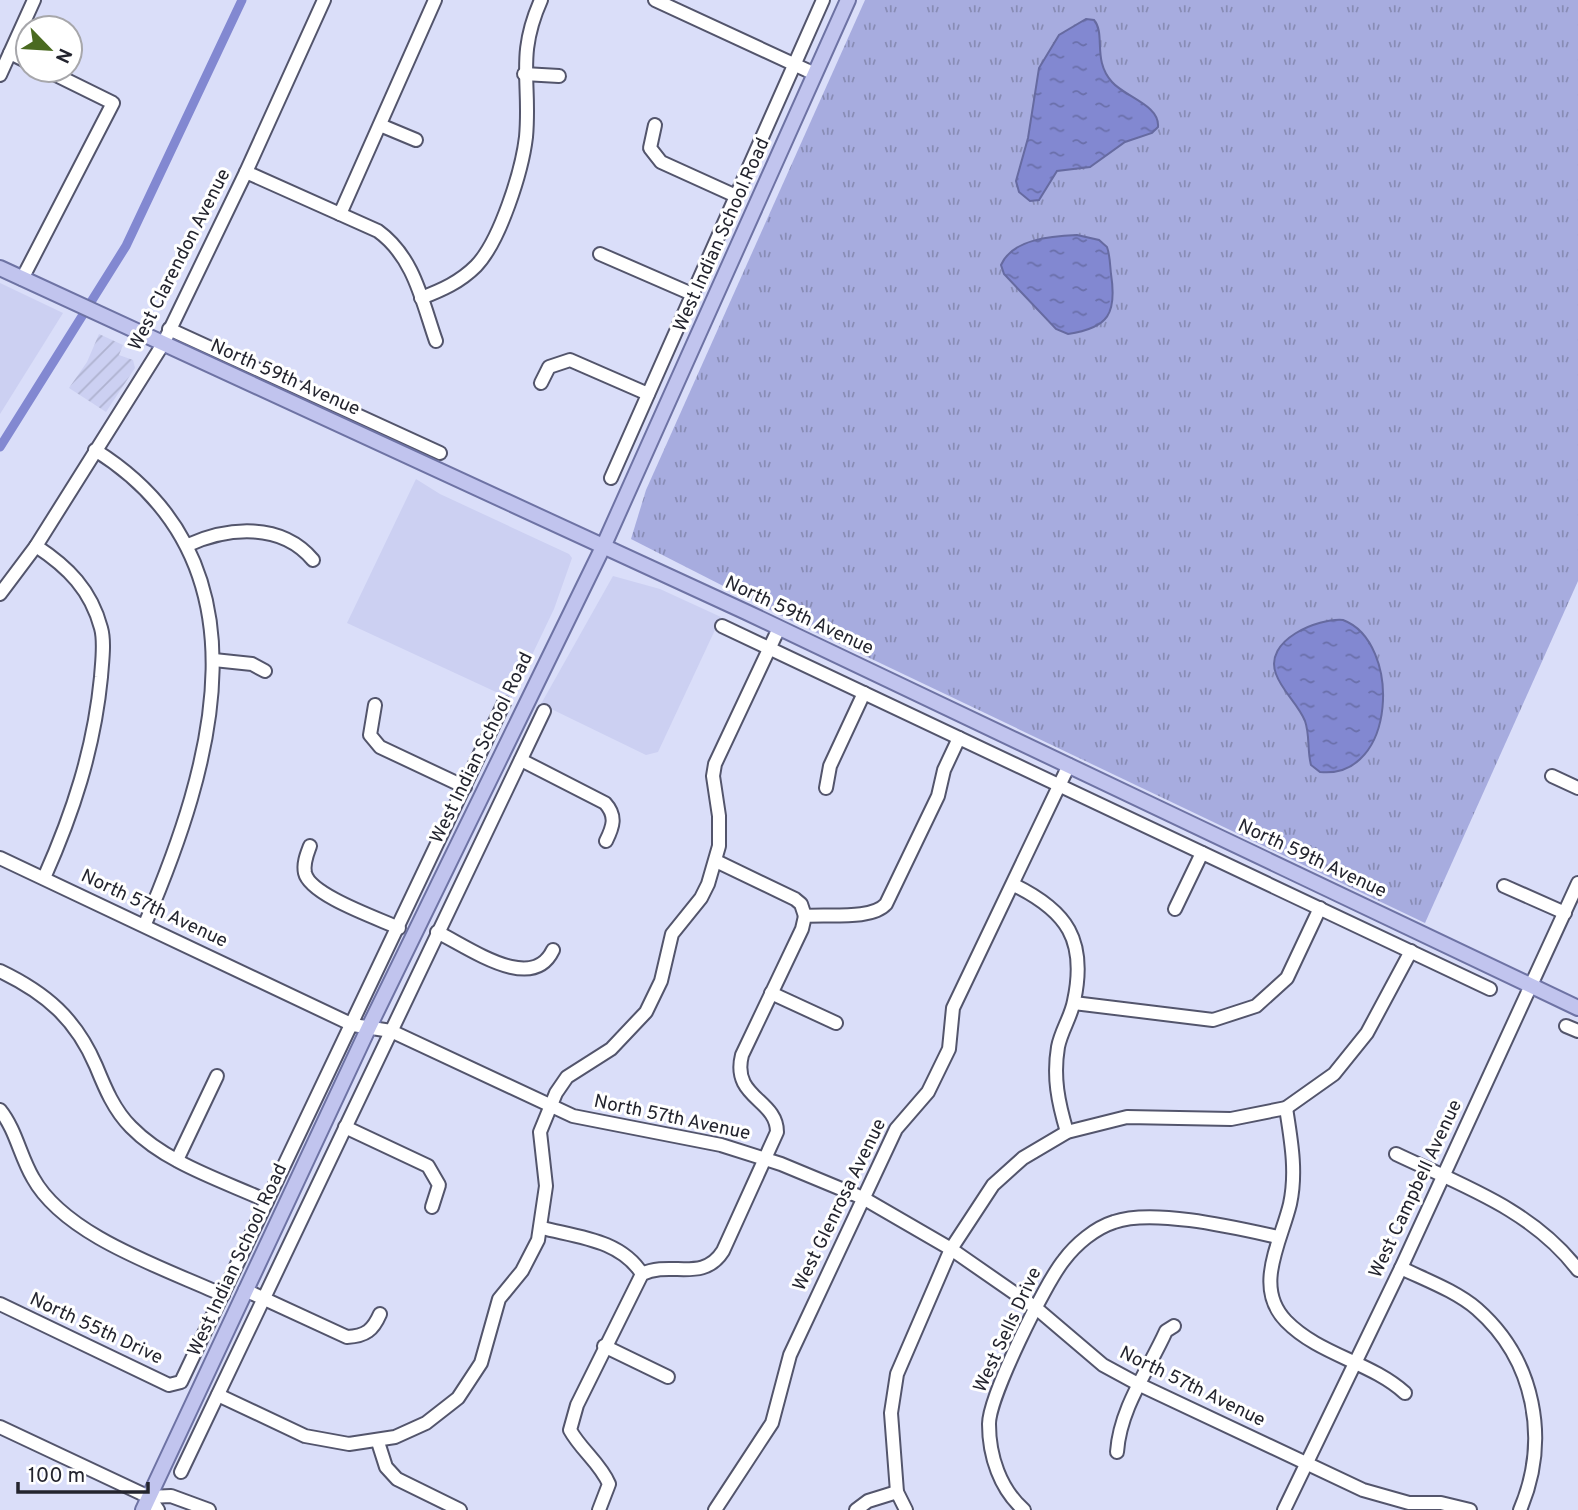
<svg xmlns="http://www.w3.org/2000/svg" width="1578" height="1510" viewBox="0 0 1578 1510" font-family="Overpass,sans-serif">
  <defs>
    <pattern id="industrial-furrows" width="10" height="10" patternUnits="userSpaceOnUse" patternTransform="scale(1.75)"><rect width="10" height="10" fill="#ccd0f2"/><path d="M-1 1l2-2M0 10L10 0M9 11l2-2" fill="none" stroke="#afb2d0"/></pattern>
    <pattern id="grass-tufts" width="24" height="20" patternUnits="userSpaceOnUse" patternTransform="scale(1.75)"><rect width="24" height="20" fill="#a7acdf"/><path d="M3 7l-1-3M5 7V3M7 7l1-3M15 17l-1-3M17 17v-4M19 17l1-3" fill="none" stroke="#888cb5"/></pattern>
    <pattern id="water-ripples" width="26" height="14" patternUnits="userSpaceOnUse" patternTransform="scale(1.75)"><rect width="26" height="14" fill="#8288d1"/><path d="M2 4q2-2 4 0t4 0M15 11q2-2 4 0t4 0" fill="none" stroke="#6a6faa"/></pattern>
  </defs>
  <rect width="100%" height="100%" fill="#dadef9"/>
  <g fill="#ccd0f2">
    <path d="M0 283 63 313 0 414Z"/>
    <path d="M416 479 440 494 569 554 572 558 554 609 511 699 347 623Z"/>
    <path d="M613 576 660 589 721 617 658 752 646 755 541 704Z"/>
  </g>
  <path fill="url(#industrial-furrows)" d="M99 334 123 345 119 355 133 360 135 368 106 412 69 388 87 362Z"/>
  <path fill="url(#grass-tufts)" d="M865 0H1578V581L1425 923 794 622 631 539 646 490Z"/>
  <g fill="url(#water-ripples)" stroke="#666aa0" stroke-width="2">
    <path d="M1086 19 1094 20C1106 34 1092 60 1112 82 1125 97 1160 105 1158 127L1152 133 1125 142 1090 167 1057 171 1039 200 1030 201 1019 192 1016 181 1028 138 1039 68 1059 35Z"/>
    <path d="M1077 235 1099 240 1107 247C1110 255 1110 265 1111 274 1117 313 1109 328 1068 334L1056 329 1004 274 1001 265C1012 239 1052 236 1077 235Z"/>
    <path d="M1343 620C1402 642 1397 780 1320 772L1311 765C1307 750 1310 735 1305 721 1298 704 1282 691 1276 674 1263 640 1318 618 1343 620Z"/>
  </g>
  <g fill="none" stroke-linecap="round" stroke-linejoin="round">
    <path stroke="#8288d1" stroke-width="9" d="M0 447 126 246 242 0"/>
    <defs>
      <g id="minor">
        <path d="M655 0 815 74"/>
        <path d="M10 53 28 62"/>
        <path d="M524 74 559 76"/>
        <path d="M0 75 34 0"/>
        <path d="M380 125 416 140"/>
        <path d="M655 125 650 148 661 162 736 196"/>
        <path d="M246 172 378 231C414 257 422 301 436 341"/>
        <path d="M340 214 435 0"/>
        <path d="M600 254 692 294"/>
        <path d="M22 279 113 103 46 70"/>
        <path d="M421 298C442 290 460 282 476 266 500 241 522 171 526 137 531 82 516 56 541 0"/>
        <path d="M169 329 440 453"/>
        <path d="M541 383 549 367 570 360 648 394"/>
        <path d="M95 450C274 562 213 765 145 924"/>
        <path d="M611 478 823 0"/>
        <path d="M188 545C228 527 281 522 313 560"/>
        <path d="M36 546C68 567 91 590 101 628 105 642 102 662 101 677 94 749 73 813 44 878"/>
        <path d="M0 594 36 546 163 344 246 172 324 0"/>
        <path d="M722 626 1490 989"/>
        <path d="M214 660 252 664 265 671"/>
        <path d="M375 705 370 735 380 747 465 787"/>
        <path d="M521 760 605 803C617 816 613 827 606 841"/>
        <path d="M1552 776 1578 788"/>
        <path d="M826 788 830 766 864 693"/>
        <path d="M310 846C307 854 303 863 305 873 310 895 377 918 399 928"/>
        <path d="M0 858 353 1025 391 1031 573 1116 721 1145 781 1164 863 1198 951 1249 1036 1308 1103 1365 1138 1384 1363 1490 1409 1503H1441L1470 1510"/>
        <path d="M716 861 795 899 801 904 805 916"/>
        <path d="M1014 885C1067 911 1087 940 1074 1001 1071 1017 1061 1031 1058 1047 1053 1077 1058 1102 1067 1132"/>
        <path d="M1504 886 1565 913"/>
        <path d="M1175 909 1202 853"/>
        <path d="M437 932C470 948 532 994 553 950"/>
        <path d="M0 971C46 993 76 1019 96 1066 105 1088 114 1110 131 1127 166 1163 221 1180 267 1201"/>
        <path d="M771 993 836 1023"/>
        <path d="M1074 1003 1213 1020 1256 1006 1287 978 1320 908"/>
        <path d="M1566 1026 1578 1031"/>
        <path d="M1286 1108C1291 1140 1297 1172 1290 1204 1281 1242 1253 1287 1286 1321 1319 1355 1371 1362 1405 1393"/>
        <path d="M0 1110C16 1130 20 1156 33 1178 65 1236 164 1268 223 1295"/>
        <path d="M345 1127 428 1166 439 1185 432 1207"/>
        <path d="M1396 1154C1461 1185 1533 1210 1578 1270"/>
        <path d="M177 1160 217 1076"/>
        <path d="M542 1228C578 1237 621 1240 642 1274"/>
        <path d="M1401 1268C1426 1280 1456 1291 1477 1309 1535 1360 1550 1440 1520 1510"/>
        <path d="M245 1290 347 1337C366 1336 373 1330 380 1314"/>
        <path d="M0 1304 169 1385 181 1382 504 703"/>
        <path d="M604 1346 668 1377"/>
        <path d="M218 1395 305 1436 349 1444 395 1437 426 1423 458 1398 481 1363 499 1299 522 1271 538 1240 546 1186 540 1132 556 1093 567 1077 611 1049 646 1012 661 981 672 934 701 898 708 884 719 846V816L713 776 715 764 779 628"/>
        <path d="M0 1427 149 1497 171 1496 209 1510"/>
        <path d="M378 1442 386 1467 397 1479 460 1510"/>
        <path d="M1117 1452C1120 1408 1149 1369 1166 1331L1174 1326"/>
        <path d="M181 1472 544 711"/>
        <path d="M149 1497 158 1510"/>
        <path d="M599 1510 609 1484C600 1463 581 1450 570 1430L577 1405 642 1274C671 1260 703 1283 723 1251L777 1132C777 1099 731 1098 742 1055L802 929 805 916C828 914 872 920 886 904L938 796 944 770 959 738"/>
        <path d="M715 1510 772 1423 790 1355 896 1129 928 1092 949 1049 953 1008 1069 765"/>
        <path d="M856 1510 868 1501 897 1492"/>
        <path d="M906 1510 897 1492 891 1413 897 1374 951 1249 993 1185 1023 1158 1067 1132 1127 1117 1231 1119 1286 1108 1334 1074 1367 1033 1411 951"/>
        <path d="M1024 1510C1000 1489 989 1456 989 1424 989 1397 1045 1283 1064 1260 1076 1244 1095 1228 1114 1222 1153 1208 1237 1228 1278 1237"/>
        <path d="M1284 1510 1401 1268 1578 883"/>
      </g>
      <g id="major">
        <path d="M0 268 746 612 1578 1008"/>
        <path d="M143 1510 369 1027 604 545 848 0"/>
      </g>
    </defs>
    <use href="#minor" stroke="#53556c" stroke-width="16"/>
    <use href="#major" stroke="#6e73a4" stroke-width="18"/>
    <use href="#minor" stroke="#fff" stroke-width="12"/>
    <use href="#major" stroke="#c1c4ee" stroke-width="14"/>
  </g>
  <g text-anchor="middle" dominant-baseline="central" stroke-width="6" stroke-linejoin="round" paint-order="stroke">
    <g font-size="19" fill="#23242e" stroke="#fff">
      <text transform="translate(722 235) rotate(-66)">West Indian School Road</text>
      <text transform="translate(180 260) rotate(-63)">West Clarendon Avenue</text>
      <text transform="translate(285 378) rotate(24)">North 59th Avenue</text>
      <text transform="translate(799 616) rotate(25)">North 59th Avenue</text>
      <text transform="translate(482 748) rotate(-64)">West Indian School Road</text>
      <text transform="translate(1312 859) rotate(25)">North 59th Avenue</text>
      <text transform="translate(154 909) rotate(25)">North 57th Avenue</text>
      <text transform="translate(672 1118) rotate(12)">North 57th Avenue</text>
      <text transform="translate(1416 1189) rotate(-65)">West Campbell Avenue</text>
      <text transform="translate(840 1205) rotate(-64)">West Glenrosa Avenue</text>
      <text transform="translate(238 1260) rotate(-65)">West Indian School Road</text>
      <text transform="translate(96 1329) rotate(25)">North 55th Drive</text>
      <text transform="translate(1008 1330) rotate(-65)">West Sells Drive</text>
      <text transform="translate(1192 1387) rotate(26)">North 57th Avenue</text>
    </g>
  </g>
  <g transform="translate(49 49) rotate(115)"><circle r="33" fill="#ffffff" stroke="#a7a7ab" stroke-width="2"/>
  <path d="M0-5L12 26L0 18L-12 26Z" fill="#4a6a20"/>
  <text y="-10" font-size="19" font-weight="bold" text-anchor="middle" fill="#23242e">N</text>
  </g>
  <path d="M18 1482v10h130v-10" fill="none" stroke="#23242e" stroke-width="3.5"/>
  <text x="28" y="1482" font-size="21" fill="#23242e" stroke="#ffffff" stroke-width="5" paint-order="stroke">100 m</text>
</svg>
